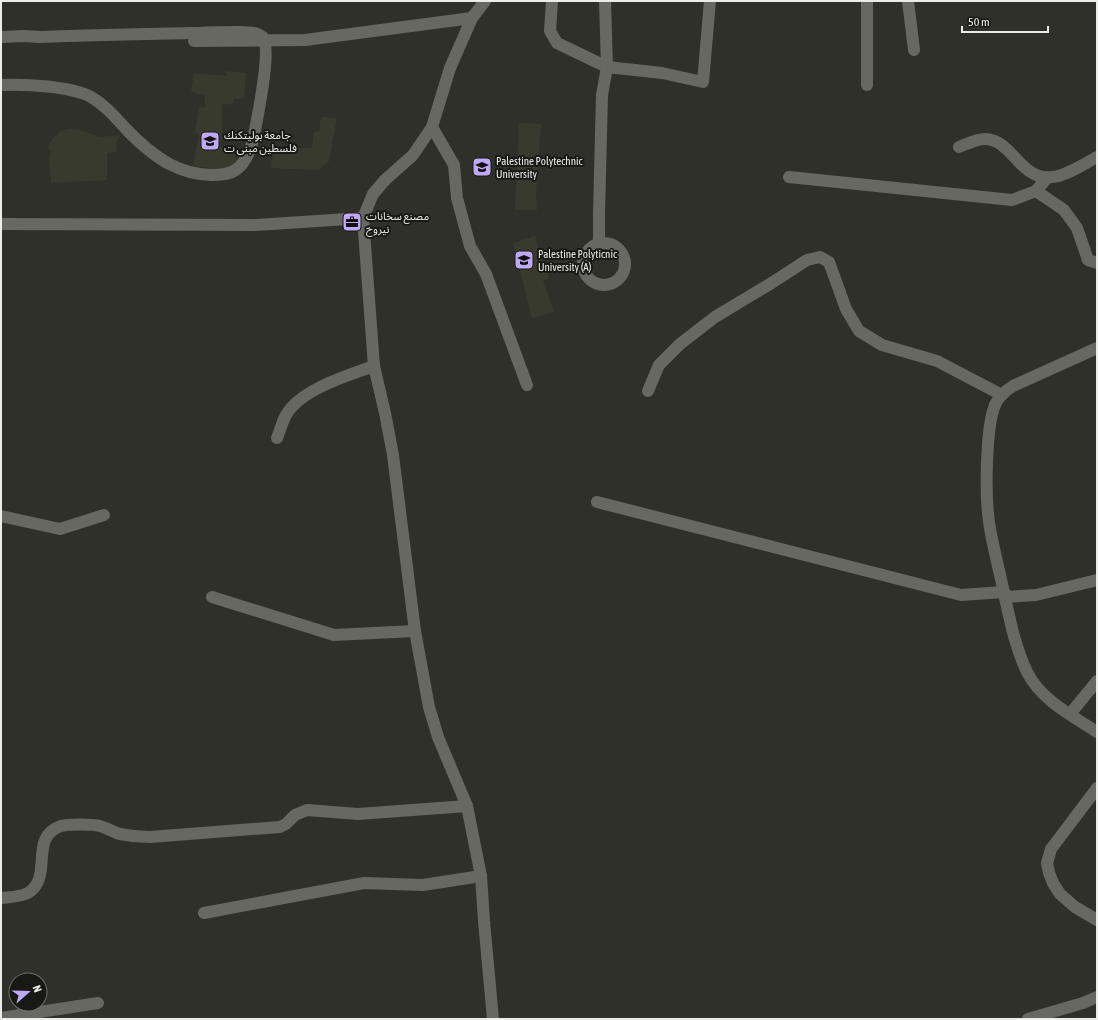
<svg xmlns="http://www.w3.org/2000/svg" width="1098" height="1020" viewBox="0 0 1098 1020" font-family="'Asap Condensed','Noto Sans Arabic',sans-serif">
  <rect width="100%" height="100%" fill="#30302a"/>
  <g fill="#393a2e">
    <path d="M227 71 246 73 244 98 242 99H234V102L228 105 226 104 222 105V141L218 144 220 147 240 148 239 167 212 172 211 168 193 166 199 134 195 132 199 108 205 107V96L191 92 194 73 227 76Z"/>
    <path d="M321 117 337 118 329 161 318 170 271 168 273 148H312L314 132 319 131Z"/>
    <path d="M519 123 541 124 536 192 537 210H515Z"/>
    <path d="M68 129 80 130 100 137 121 135 116 142 117 152 107 153V180L51 183 49 160 51 150 48 148 52 139 60 132Z"/>
    <path d="M535 236 540 256H544L549 278 543 281 554 312 532 318 513 243Z"/>
  </g>
  <g fill="none" stroke-linecap="round" stroke-linejoin="round">
    <g stroke="#686862" stroke-width="12">
      <path d="M485 1 472 18 450 68 432 127 413 155 385 180 373 194 363 218 374 366 385 413 393 455 415 631 429 707 438 737 467 806 481 876 484 921 493 1019"/>
      <path d="M552 1 550 31 557 43 607 67 662 73 703 82 710 1"/>
      <path d="M908 1 914 50"/>
      <path d="M1 37 24 36 40 37C93 35 146 34 198 33 213 32 227 32 242 32 247 33 253 32 258 34 259 34 262 37 263 37 271 49 259 109 256 125 253 143 247 171 225 174 183 180 153 157 126 129 115 117 105 105 91 97 71 86 25 84 1 85"/>
      <path d="M194 41 305 40 472 18"/>
      <path d="M867 85V1"/>
      <path d="M432 127 454 165 457 198 470 246 486 274 527 385"/>
      <path d="M959 147C967 144 976 139 985 139 1012 139 1020 181 1052 177 1066 176 1084 164 1097 157"/>
      <path d="M789 177 1012 200 1036 191 1047 178"/>
      <path d="M1036 191 1064 210 1077 228 1088 260 1097 263"/>
      <path d="M1 224 256 225 363 218"/>
      <path d="M599 243V214L602 95 607 67 605 1"/>
      <circle cx="604" cy="264" r="21"/>
      <path d="M1097 348 1013 386C1005 391 999 396 995 405 990 417 989 431 988 444 986 473 985 505 991 534 995 554 1000 574 1004 593 1010 620 1015 647 1027 672 1041 700 1071 715 1097 732"/>
      <path d="M648 391 659 365 680 344 715 317 770 284 807 260 820 257 829 262 846 309 859 331 882 345 937 361 1002 395"/>
      <path d="M277 438C280 431 282 422 286 415 301 389 347 376 374 366"/>
      <path d="M597 502 961 595 1004 592"/>
      <path d="M1 516 60 529 104 515"/>
      <path d="M212 597 334 635 415 631"/>
      <path d="M1005 597 1036 595 1097 580"/>
      <path d="M1070 714 1097 681"/>
      <path d="M1097 788 1051 849 1047 863 1049 873 1053 883 1060 894 1075 907 1097 920"/>
      <path d="M1 898C10 897 20 897 28 893 54 877 28 837 61 826 67 824 93 824 100 826 107 828 113 832 120 834 130 836 140 837 150 837L280 827 286 824 295 815 307 810 358 814 467 806"/>
      <path d="M204 913 364 883 423 885 481 876"/>
      <path d="M1 1018 98 1003"/>
      <path d="M1028 1019 1083 1003 1097 997"/>
    </g>
  </g>
  <defs>
    <symbol id="university-square" viewBox="-11 -11 22 22"><rect x="-9" y="-9" width="18" height="18" rx="4" fill="#bea9f4" stroke="#181815"/><path d="M0-5L7-2L0 1L-7-2ZM-4 1L0 2.5L4 1V4Q0 6-4 4Z" fill="#111"/></symbol>
    <symbol id="office-square" viewBox="-11 -11 22 22"><rect x="-9" y="-9" width="18" height="18" rx="4" fill="#bea9f4" stroke="#181815"/><path d="M-6-3h4V-5.5h4V-3h4V5H-6ZM-1-4.5V-3h2v-1.5ZM-6 0V1H6V0Z" fill="#111"/></symbol>
  </defs>
  <g fill-rule="evenodd">
    <use href="#university-square" x="199" y="130" width="22" height="22"/>
    <use href="#university-square" x="471" y="156" width="22" height="22"/>
    <use href="#office-square" x="341" y="211" width="22" height="22"/>
    <use href="#university-square" x="513" y="249" width="22" height="22"/>
  </g>
  <g text-anchor="middle" dominant-baseline="central" stroke-width="4" stroke-linejoin="round" paint-order="stroke">
    <g font-size="11" fill="#ecede9" stroke="#181815" text-anchor="start">
      <text x="224" y="135">جامعة بوليتكنك<tspan x="224" dy="13">فلسطين مبنى ت</tspan></text>
      <text x="496" y="161">Palestine Polytechnic<tspan x="496" dy="13">University</tspan></text>
      <text x="366" y="216">مصنع سخانات<tspan x="366" dy="13">نيروخ</tspan></text>
      <text x="538" y="254">Palestine Polyticnic<tspan x="538" dy="13">University (A)</tspan></text>
    </g>
  </g>
  <rect width="1098" height="1020" fill="none" stroke="#ecede9" stroke-width="4"/>
  <g transform="translate(28 992) rotate(70)"><circle r="19" fill="#181815" stroke="#6d6d6a"/>
  <path d="M0-3L7 15L0 10L-7 15Z" fill="#bea9f4"/>
  <text y="-6" font-size="11" font-weight="bold" text-anchor="middle" fill="#ecede9">N</text>
  </g>
  <path d="M962 26v6h86v-6" fill="none" stroke="#ecede9" stroke-width="2"/>
  <text x="968" y="26" font-size="12" fill="#ecede9" stroke="#181815" stroke-width="3" paint-order="stroke">50 m</text>
</svg>
